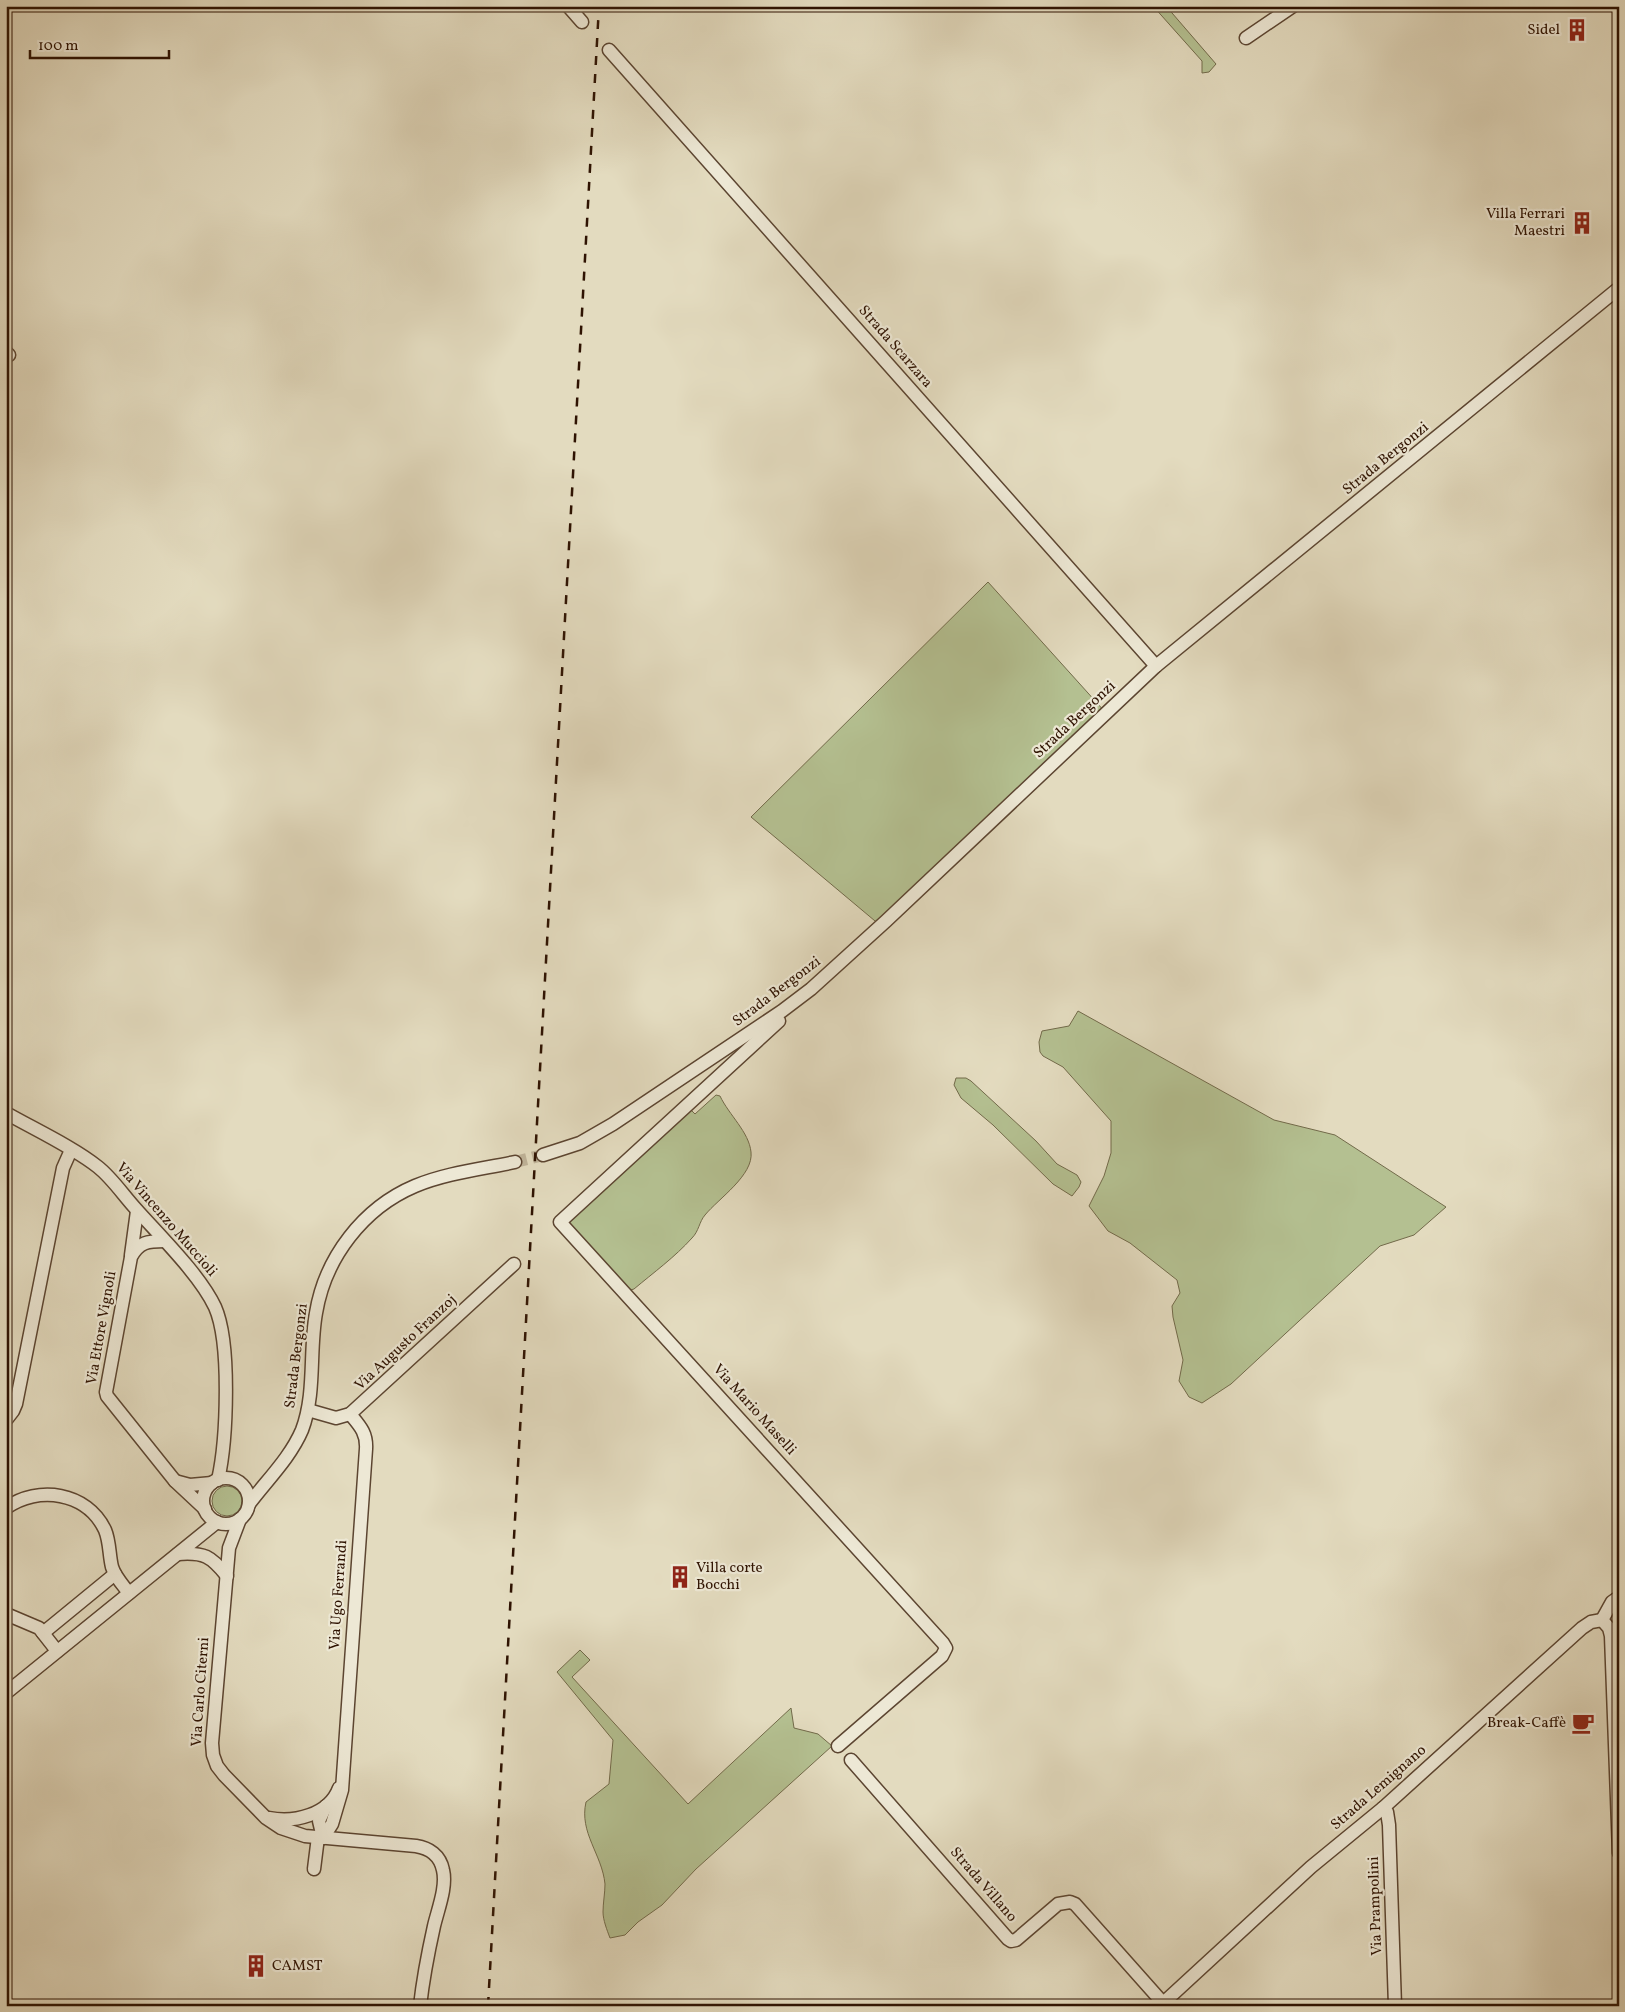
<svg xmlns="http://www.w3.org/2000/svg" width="1625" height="2012" viewBox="0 0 1625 2012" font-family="Vollkorn,serif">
  <rect width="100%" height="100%" fill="#e3dbbf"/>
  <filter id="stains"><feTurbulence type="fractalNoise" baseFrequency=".004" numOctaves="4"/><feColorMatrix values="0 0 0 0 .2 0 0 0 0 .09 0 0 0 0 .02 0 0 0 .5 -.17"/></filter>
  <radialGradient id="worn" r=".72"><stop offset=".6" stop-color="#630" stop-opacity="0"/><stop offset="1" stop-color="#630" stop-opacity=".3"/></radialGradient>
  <g fill="#b4c091" stroke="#726a4a">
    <path d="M1153 6H1166L1216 64 1209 72 1202 73V61Z"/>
    <path d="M988 582 1106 713 881 926 751 817Z"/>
    <path d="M1078 1011 1274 1120 1335 1135 1446 1207 1414 1235 1380 1246 1231 1384 1202 1403 1189 1397 1179 1381 1183 1360 1173 1317 1172 1306 1180 1293 1177 1280 1130 1243 1108 1231 1089 1206 1104 1176 1111 1153V1121L1063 1067 1043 1056 1040 1052 1039 1042 1042 1031 1069 1026Z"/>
    <path d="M956 1078H966L971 1081 1036 1141 1057 1164 1077 1175 1081 1182 1079 1187 1072 1196 1053 1184 993 1125 961 1098 954 1085Z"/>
    <path d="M716 1095 720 1096C729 1115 749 1132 751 1152 754 1175 718 1199 705 1215 699 1222 699 1231 692 1238 675 1257 653 1273 634 1289L627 1291 565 1222 690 1109 695 1114Z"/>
    <circle cx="227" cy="1501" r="15"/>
    <path d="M580 1650 590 1660 572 1677 688 1804 791 1708 794 1728 818 1734 832 1746 696 1869 662 1905 638 1922 625 1935 610 1938C607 1930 603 1920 603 1912 603 1903 605 1893 605 1884 602 1854 579 1833 586 1802L609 1784 613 1740 557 1672Z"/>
  </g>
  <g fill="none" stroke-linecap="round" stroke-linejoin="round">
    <path stroke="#bfb399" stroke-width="12" stroke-dasharray="12 6" stroke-linecap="butt" d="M515 1162 543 1155"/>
    <defs>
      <g id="minor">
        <path d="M568 6 582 22"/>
        <path d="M1246 38 1293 6"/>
        <path d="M609 50 1156 666"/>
        <path d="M6 352 9 355"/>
        <path d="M779 1021 560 1222 943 1643 946 1648 942 1656 838 1746"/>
        <path d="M6 1113C34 1129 73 1147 98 1167 112 1178 124 1196 136 1209 160 1236 200 1275 215 1307 231 1343 227 1440 218 1480"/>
        <path d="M543 1155 580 1143 613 1124 782 1011 811 989 886 921 1156 666 1619 288"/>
        <path d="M164 1241C148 1241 139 1242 131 1257L106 1392 107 1396 175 1481 205 1509"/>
        <path d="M131 1255 137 1211"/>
        <path d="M308 1410 336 1418 350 1414 514 1264"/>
        <path d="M6 1420 13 1411 16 1404 63 1168 71 1150"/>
        <circle cx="226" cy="1501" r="23"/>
        <path d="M175 1481 190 1485 212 1483"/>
        <path d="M249 1504C267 1480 290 1458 302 1430 316 1393 309 1351 316 1313 325 1258 363 1208 415 1186 446 1173 482 1169 515 1162"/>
        <path d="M6 1508C38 1485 87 1492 105 1530 110 1542 109 1555 112 1567 115 1577 123 1585 129 1593"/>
        <path d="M240 1519 229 1548 212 1743 213 1755 217 1766 224 1775 266 1818 281 1828 305 1836 416 1846C429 1848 440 1855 443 1870 447 1887 438 1909 434 1926 428 1953 423 1979 420 2006"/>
        <path d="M178 1554C204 1552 211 1556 227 1576"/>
        <path d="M6 1614 39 1628 57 1651"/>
        <path d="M1602 1620 1609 1628 1611 1636 1619 1853"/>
        <path d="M1602 1620 1612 1602 1619 1597"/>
        <path d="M43 1633 115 1574"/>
        <path d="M6 1693 217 1522"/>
        <path d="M851 1760 1008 1939 1011 1941 1016 1940 1058 1904 1070 1902 1075 1904 1163 2003"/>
        <path d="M1383 1808 1387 1812 1389 1825 1395 2006"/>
        <path d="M269 1818C294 1823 329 1815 339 1788"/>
        <path d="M323 1838 332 1824 342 1790 366 1449C367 1433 360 1426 350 1414"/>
        <path d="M323 1838 319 1821 326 1806"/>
        <path d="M314 1869 318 1837"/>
        <path d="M1160 2006 1311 1867 1383 1808 1582 1628 1591 1622 1602 1620"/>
      </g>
    </defs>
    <use href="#minor" stroke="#5c4531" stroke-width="15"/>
    <use href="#minor" stroke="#ede8d5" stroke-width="12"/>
    <path stroke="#2f1302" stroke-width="2.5" stroke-dasharray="9 9" stroke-linecap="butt" d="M488 2006 599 6"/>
  </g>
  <defs>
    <symbol id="building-bare" viewBox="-9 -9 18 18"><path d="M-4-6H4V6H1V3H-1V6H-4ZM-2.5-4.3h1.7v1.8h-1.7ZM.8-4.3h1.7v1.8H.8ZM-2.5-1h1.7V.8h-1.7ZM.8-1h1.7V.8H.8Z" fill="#8f2418" stroke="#ede8d5" stroke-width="2.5" paint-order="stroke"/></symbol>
    <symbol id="cafe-bare" viewBox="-9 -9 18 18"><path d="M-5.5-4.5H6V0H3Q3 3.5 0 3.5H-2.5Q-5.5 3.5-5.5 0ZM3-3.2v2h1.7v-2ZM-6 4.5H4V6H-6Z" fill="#8f2418" stroke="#ede8d5" stroke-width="2.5" paint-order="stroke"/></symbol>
  </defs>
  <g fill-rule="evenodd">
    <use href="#building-bare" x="1561" y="14" width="32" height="32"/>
    <use href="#building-bare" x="1566" y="207" width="32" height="32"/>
    <use href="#building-bare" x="664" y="1561" width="32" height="32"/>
    <use href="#cafe-bare" x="1567" y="1707" width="32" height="32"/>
    <use href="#building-bare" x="240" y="1950" width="32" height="32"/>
  </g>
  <g text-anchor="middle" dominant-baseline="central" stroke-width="4.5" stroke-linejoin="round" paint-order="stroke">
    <g font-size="15" fill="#2f1302" stroke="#ede8d5" text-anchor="end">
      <text x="1560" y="30">Sidel</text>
      <text x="1565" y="214">Villa Ferrari<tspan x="1565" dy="17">Maestri</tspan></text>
      <text x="696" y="1568" text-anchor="start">Villa corte<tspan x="696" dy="17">Bocchi</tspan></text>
      <text x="1566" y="1723">Break-Caffè</text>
      <text x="272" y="1966" text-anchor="start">CAMST</text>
    </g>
    <g font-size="15" fill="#2f1302" stroke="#ede8d5">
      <text transform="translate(895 347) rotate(49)">Strada Scarzara</text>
      <text transform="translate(1386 459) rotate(-39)">Strada Bergonzi</text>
      <text transform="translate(1075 720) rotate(-43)">Strada Bergonzi</text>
      <text transform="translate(777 992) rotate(-37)">Strada Bergonzi</text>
      <text transform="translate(166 1220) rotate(49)">Via Vincenzo Muccioli</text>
      <text transform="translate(102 1328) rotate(-80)">Via Ettore Vignoli</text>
      <text transform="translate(406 1343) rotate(-43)">Via Augusto Franzoj</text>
      <text transform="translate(297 1356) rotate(-83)">Strada Bergonzi</text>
      <text transform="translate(754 1410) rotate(48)">Via Mario Maselli</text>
      <text transform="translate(339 1595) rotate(-86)">Via Ugo Ferrandi</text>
      <text transform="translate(201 1692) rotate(-86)">Via Carlo Citerni</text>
      <text transform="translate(1379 1788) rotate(-41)">Strada Lemignano</text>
      <text transform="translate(983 1885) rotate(49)">Strada Villano</text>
      <text transform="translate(1376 1906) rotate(-92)">Via Prampolini</text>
    </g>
  </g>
  <rect width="1625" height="2012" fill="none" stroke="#e3dbbf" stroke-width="25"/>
  <rect x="8" y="8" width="1610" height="1997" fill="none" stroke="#2f1302" stroke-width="2.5"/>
  <rect x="12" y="12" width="1600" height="1987" fill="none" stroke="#2f1302"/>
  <path d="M30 50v8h139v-8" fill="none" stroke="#2f1302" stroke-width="2.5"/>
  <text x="38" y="50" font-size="15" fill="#2f1302" stroke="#ede8d5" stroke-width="4" paint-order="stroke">100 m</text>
  <rect width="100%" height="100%" filter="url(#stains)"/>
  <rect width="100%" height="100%" fill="url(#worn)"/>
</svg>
